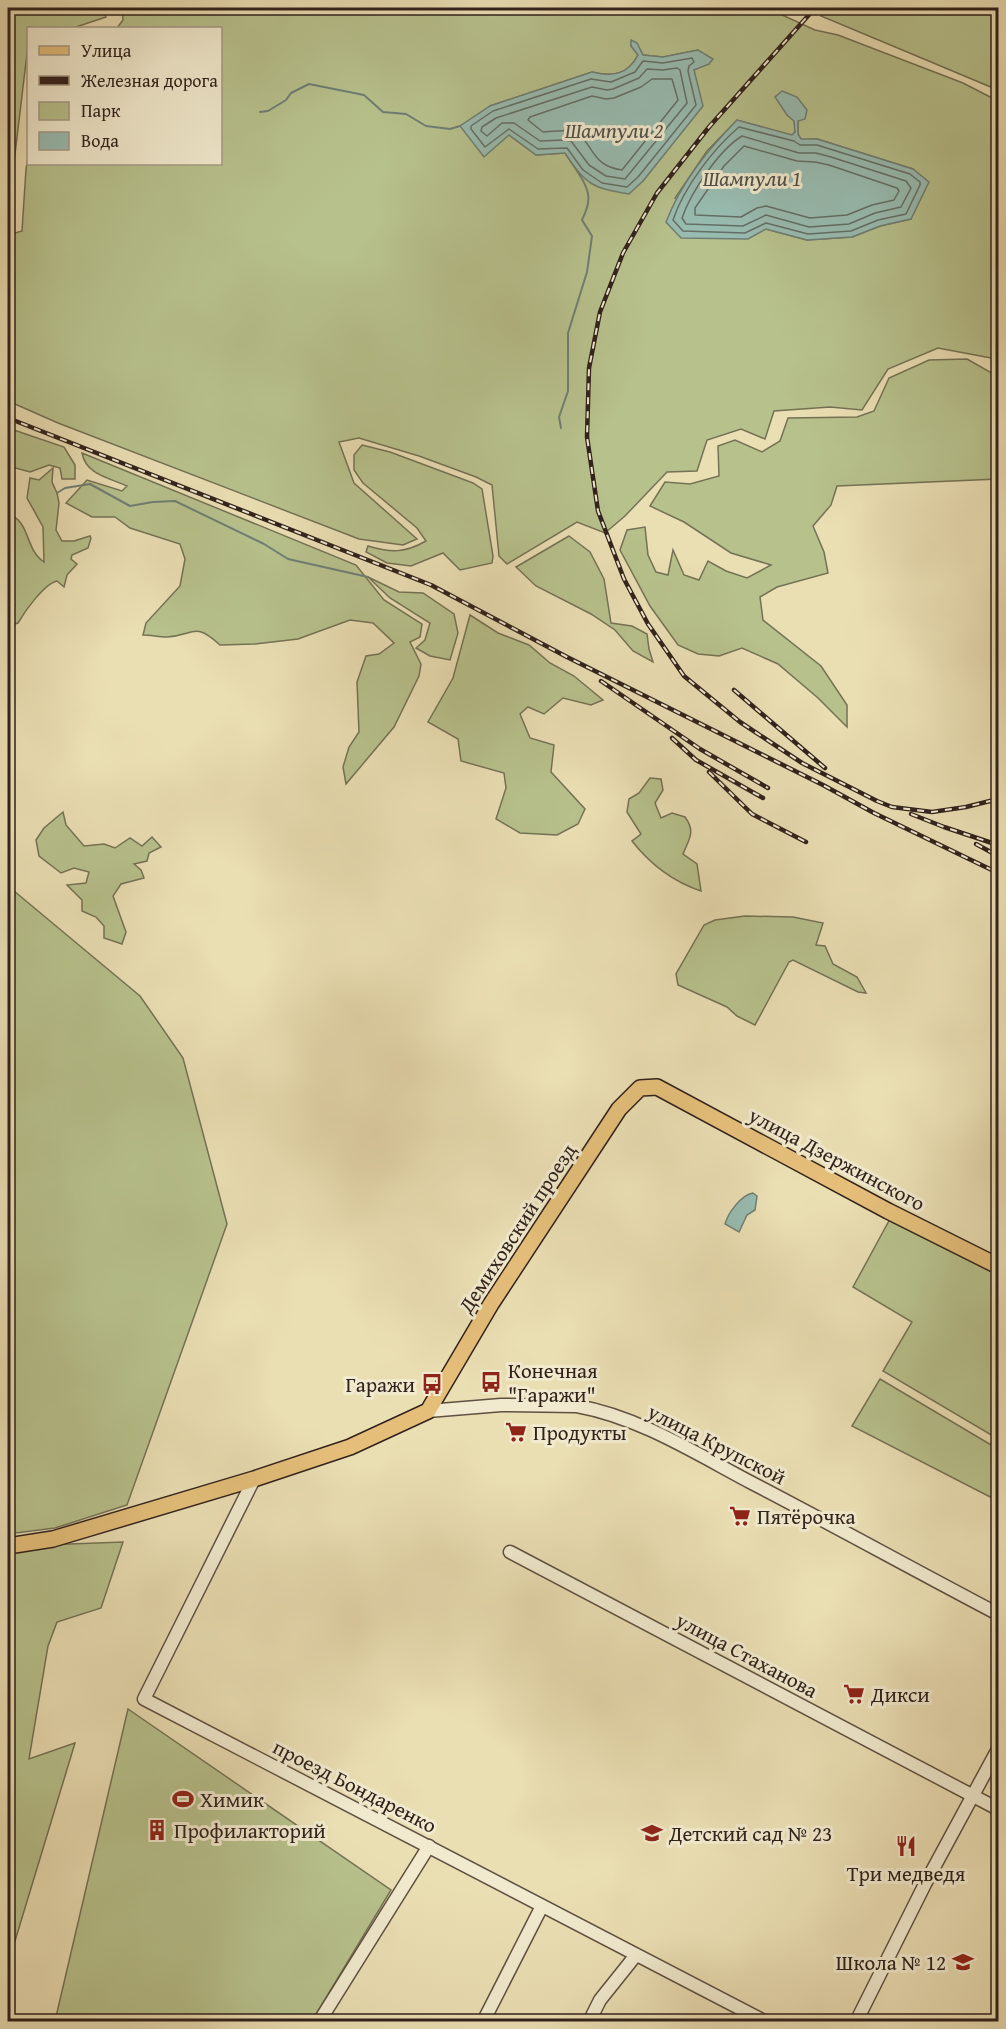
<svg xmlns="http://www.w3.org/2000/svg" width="1006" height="2029" viewBox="0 0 1006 2029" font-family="'Gentium Book Plus',serif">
  <rect width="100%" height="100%" fill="#eadeb3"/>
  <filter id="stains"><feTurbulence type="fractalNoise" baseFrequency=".00333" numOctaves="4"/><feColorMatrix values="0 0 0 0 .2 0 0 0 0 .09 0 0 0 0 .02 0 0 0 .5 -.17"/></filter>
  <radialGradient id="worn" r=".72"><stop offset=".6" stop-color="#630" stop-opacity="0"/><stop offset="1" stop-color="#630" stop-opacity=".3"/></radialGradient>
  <g fill="#b7c18c" stroke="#747254" stroke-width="1.5" fill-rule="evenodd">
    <path d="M8 8H101L106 17 73 28H28V45L8 213Z"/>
    <path d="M122 8H767L815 30 838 35 963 83 998 101V365L991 358 938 348 888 369 862 410 830 407 774 411 765 439 741 429 707 440 697 471 667 472 625 516 605 533 577 522 507 564 499 556 492 485 476 477 419 456 359 438 339 442 354 483 417 539 403 545 359 539 58 423 8 401V235L22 231 26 169 28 157V164H220V28H117L123 20ZM637 44 643 55 663 57 698 50 709 64 694 69 667 150 643 181 579 174 565 153 536 155 509 135 490 106 592 72C612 77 628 75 638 55L631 46ZM787 115 798 121V134L801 140 817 139 913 169 911 219 880 226 852 237 807 240 766 229 675 198 707 151 737 120 792 136 796 129 795 121Z"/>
    <path d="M829 8H998V90L821 16Z"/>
    <path d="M967 359 990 372 998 382V479L837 486 831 505 813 526 824 552 828 573 777 587 760 597 763 620 821 666 847 705V727L818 698 778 664 742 648 719 656 698 654 678 645 650 606 620 550 627 530 645 527 648 555 656 572 668 575 673 550 684 575 699 580 708 561 726 571 747 578 771 565 731 553 684 522 650 506 665 482 690 484 719 476 718 446 735 440 762 452 780 441 788 418 857 417 874 411 889 378 929 360Z"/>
    <path d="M8 428 64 447 75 465V479H62L60 468 49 465 30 472 8 466Z"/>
    <path d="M362 445 390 452 473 483 482 489 493 556 492 563 460 570 443 553 411 566 387 563 366 552 368 546C391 553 405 553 426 541L417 528 363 483 354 470V455Z"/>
    <path d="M82 453 356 565 384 600 422 624 420 637 410 642 421 664 419 676 394 727 346 784 343 767 349 747 359 732 357 682 366 656 379 654 394 643 373 623 350 620 298 639 255 644 220 645C194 621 195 635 167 637 159 637 151 635 143 635L146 623 180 586 185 559 180 544 130 528 115 517H92L66 503 87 480 122 491 127 486C110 478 86 475 82 453Z"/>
    <path d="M53 468 52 482 57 493 59 503 56 530 62 541H74L90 536 91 538 88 548 72 555 71 559 77 564 67 575 64 587 57 581C44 584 25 611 18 623L8 626V620L10 618 15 605 8 598V525L13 516C30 526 26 550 44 562L43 527 27 498 30 478 39 480Z"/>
    <path d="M569 536 590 552 604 579 611 623 632 626 647 634 649 649 653 662 633 651 615 630 591 614 536 586 516 567Z"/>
    <path d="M368 577 399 592 423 593 454 614 458 633 450 660 430 656 416 648 425 640 430 623 390 598Z"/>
    <path d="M470 615 498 633 529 645 550 663 574 676 603 700 591 705 563 698 544 714 528 707 520 714 530 738 554 745 551 772 585 809 578 824 557 835 520 833 496 819 506 788 504 773 461 761 458 739 428 722 453 678Z"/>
    <path d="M650 778 661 779 663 790 655 803 661 818 672 813 685 817C696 832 689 839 683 854L697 864 701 891C674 882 650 864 632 841L641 834 627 812 629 799 639 793Z"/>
    <path d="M63 812 66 825 84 846 104 844 115 848 130 838 142 846 152 837 161 847 149 853 147 861 134 864 141 870 144 878 121 884 113 896 126 932 122 944 104 938V926L96 917 82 911V900L67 885 86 883 89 872 74 868 61 873 39 856 36 840 44 828Z"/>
    <path d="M8 886 140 996 183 1058 227 1224 127 1505 55 1528 8 1534Z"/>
    <path d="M745 916 793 917 823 923 816 945 825 946 833 964 857 977 866 993 858 992 793 960 789 962 755 1025 737 1016 727 1007 678 985 676 974 704 925 715 920Z"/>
    <path d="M890 1219 998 1275V1439L883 1371 912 1322 853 1287Z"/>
    <path d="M880 1379 998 1449V1501L852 1426Z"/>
    <path d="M123 1542 101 1608 57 1622 48 1646 29 1759 75 1743 8 1964V1550L44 1545Z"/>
    <path d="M128 1709 391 1890 312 2021H55Z"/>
  </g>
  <g fill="#98bcb1" stroke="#6f7e75" stroke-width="1.5">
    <path d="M631 40 637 43 643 55 663 57 698 50 713 59 709 64 694 70 703 106 643 181 629 194C592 188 586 185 565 153L536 155 509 135 484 157 460 126 490 106 592 72C612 77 628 75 638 55L631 46Z"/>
    <path d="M782 91 797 97 807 110 805 119 798 121V134L801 139H817L913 169 929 182 911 219 880 226 852 237 807 240 766 229 748 239 681 238 666 222C682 181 707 151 737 120L792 135 795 132 794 121 787 115 775 97Z"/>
    <path d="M753 1193 757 1196 755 1210 747 1215 739 1232 725 1224C728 1213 741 1195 753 1193Z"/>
  </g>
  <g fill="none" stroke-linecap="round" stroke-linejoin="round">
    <g stroke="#646f66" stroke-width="1.5">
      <path d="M692 58 694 62 689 66 688 71 696 105 638 177 627 187 602 183 583 170 567 148 538 149 509 129 485 147 471 129V126L493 111 591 79 611 82 635 72 643 61 663 63Z"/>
      <path d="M677 68 680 70 687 103 625 179 606 176 589 165 571 141 564 140 540 141 514 123H502L487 136 481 131 482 127 496 118 592 87 607 90 613 89 639 78 647 69 663 70Z"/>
      <path d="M652 79H672L678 100 622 170C589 166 594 140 573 132 564 129 552 132 543 132L528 120 530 117 592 96 606 99 614 98 641 87Z"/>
      <path d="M739 127 794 141 800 145H817L833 150 910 174 920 182V185L906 214 878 220 851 231 808 234 766 223 745 233 683 231 673 220C684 187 713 149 739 127Z"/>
      <path d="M742 136 799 153H816L831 157 906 181 911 188 901 207 875 213 849 224 809 227 766 215 743 226 686 224 682 218C691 192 719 150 742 136Z"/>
      <path d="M744 146 797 161 815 162 829 165 897 188 899 191 894 200 872 205 847 215 810 218 766 206 757 208 741 217 695 215V208L724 166Z"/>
    </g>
    <g stroke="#6f7e75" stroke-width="2">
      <path d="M260 112 268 111 286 100 291 93 309 84 364 95 383 112 406 114 426 126 450 129 460 126"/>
      <path d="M561 428 559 417 568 391V333L587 272 592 236 582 220C591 202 591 192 579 174"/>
      <path d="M57 493 65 488 90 484 130 506 153 502 175 501 264 544 288 559 368 577"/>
    </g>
    <defs>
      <g id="minor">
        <path d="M428 1411 501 1405 577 1406C639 1417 697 1454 752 1483 835 1526 916 1571 998 1614"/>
        <path d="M254 1479 144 1699 766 2022"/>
        <path d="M510 1552 998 1809"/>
        <path d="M319 2022 429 1846"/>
        <path d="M483 2022 542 1906"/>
        <path d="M589 2022 600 2000 636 1955"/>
        <path d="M856 2022 925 1884 998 1749"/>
      </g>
      <path id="major" d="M8 1546 53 1539 254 1479 350 1447 428 1411 491 1304 619 1109 640 1088 657 1087 888 1211 998 1266"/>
    </defs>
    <use href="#minor" stroke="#5f5142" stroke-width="15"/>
    <use href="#major" stroke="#31221c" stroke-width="18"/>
    <use href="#minor" stroke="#f1eace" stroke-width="12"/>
    <use href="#major" stroke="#e5bf7a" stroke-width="15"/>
    <defs>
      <g id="rail">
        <path d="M815 8 709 127 657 193 623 253 600 312 589 368 587 437 598 511 624 579 648 624 684 676 740 722 802 763 877 801 892 807 932 812 966 807 998 799"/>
        <path d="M8 418 431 585 567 657 823 785 874 813 998 873"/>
        <path d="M601 681 700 749 768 788"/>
        <path d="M734 690 825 768"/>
        <path d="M672 738 696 760 763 798"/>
        <path d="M709 772 752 814 806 842"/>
        <path d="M911 814 944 827 998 845"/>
        <path d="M976 844 998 856"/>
      </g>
    </defs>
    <use href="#rail" stroke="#31221c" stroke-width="4.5"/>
    <use href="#rail" stroke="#f1eace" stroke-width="2" stroke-dasharray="7" stroke-linecap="butt"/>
  </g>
  <defs>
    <symbol id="bus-bare" viewBox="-9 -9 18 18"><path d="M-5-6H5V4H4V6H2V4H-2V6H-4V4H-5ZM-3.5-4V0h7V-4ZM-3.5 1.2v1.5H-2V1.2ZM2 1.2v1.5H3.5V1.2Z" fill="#8f2418" stroke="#f1eace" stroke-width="2.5" paint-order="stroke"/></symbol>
    <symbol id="supermarket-bare" viewBox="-9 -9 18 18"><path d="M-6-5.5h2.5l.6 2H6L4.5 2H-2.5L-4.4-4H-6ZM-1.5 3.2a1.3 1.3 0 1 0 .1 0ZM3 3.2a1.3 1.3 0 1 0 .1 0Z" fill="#8f2418" stroke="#f1eace" stroke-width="2.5" paint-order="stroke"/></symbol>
    <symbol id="stadium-bare" viewBox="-9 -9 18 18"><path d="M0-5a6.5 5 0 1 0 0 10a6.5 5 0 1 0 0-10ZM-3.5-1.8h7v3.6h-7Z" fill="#8f2418" stroke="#f1eace" stroke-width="2.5" paint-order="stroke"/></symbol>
    <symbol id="building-bare" viewBox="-9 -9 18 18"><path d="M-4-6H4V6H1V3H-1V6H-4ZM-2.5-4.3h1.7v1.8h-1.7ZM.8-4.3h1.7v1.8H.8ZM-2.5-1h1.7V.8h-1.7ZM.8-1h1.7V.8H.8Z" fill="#8f2418" stroke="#f1eace" stroke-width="2.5" paint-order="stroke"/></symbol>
    <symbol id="school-bare" viewBox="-9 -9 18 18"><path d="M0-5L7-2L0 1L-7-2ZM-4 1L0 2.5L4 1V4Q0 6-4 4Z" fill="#8f2418" stroke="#f1eace" stroke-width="2.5" paint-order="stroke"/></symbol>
    <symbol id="restaurant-bare" viewBox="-9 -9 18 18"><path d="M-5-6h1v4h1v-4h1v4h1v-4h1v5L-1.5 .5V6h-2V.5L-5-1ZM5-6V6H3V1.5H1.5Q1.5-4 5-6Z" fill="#8f2418" stroke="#f1eace" stroke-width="2.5" paint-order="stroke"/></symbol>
  </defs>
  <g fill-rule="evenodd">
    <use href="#bus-bare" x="476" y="1367" width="30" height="30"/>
    <use href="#bus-bare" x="417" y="1369" width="30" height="30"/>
    <use href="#supermarket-bare" x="501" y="1417" width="30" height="30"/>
    <use href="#supermarket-bare" x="725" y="1501" width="30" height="30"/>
    <use href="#supermarket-bare" x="839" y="1679" width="30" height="30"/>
    <use href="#stadium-bare" x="168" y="1784" width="30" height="30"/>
    <use href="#building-bare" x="142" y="1815" width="30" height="30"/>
    <use href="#school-bare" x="637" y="1818" width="30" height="30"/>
    <use href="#restaurant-bare" x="891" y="1831" width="30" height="30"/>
    <use href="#school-bare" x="948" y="1947" width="30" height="30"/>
  </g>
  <g text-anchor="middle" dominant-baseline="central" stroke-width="6" stroke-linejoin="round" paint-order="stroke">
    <g font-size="21" fill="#31221c" stroke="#f1eace">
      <text transform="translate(837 1159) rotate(28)">улица Дзержинского</text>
      <text transform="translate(517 1228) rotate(-57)">Демиховский проезд</text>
      <text transform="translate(717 1444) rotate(27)">улица Крупской</text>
      <text transform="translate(747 1655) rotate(28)">улица Стаханова</text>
      <text transform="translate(355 1786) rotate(27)">проезд Бондаренко</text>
    </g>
    <g font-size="21" fill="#31221c" stroke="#f1eace" text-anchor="start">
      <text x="508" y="1370">Конечная<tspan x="508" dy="24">"Гаражи"</tspan></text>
      <text x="415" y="1384" text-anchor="end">Гаражи</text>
      <text x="533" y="1432">Продукты</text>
      <text x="757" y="1516">Пятёрочка</text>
      <text x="871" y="1694">Дикси</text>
      <text x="200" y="1799">Химик</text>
      <text x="174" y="1830">Профилакторий</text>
      <text x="669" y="1833">Детский сад № 23</text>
      <text x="906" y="1873" text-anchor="middle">Три медведя</text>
      <text x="946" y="1962" text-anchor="end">Школа № 12</text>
    </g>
    <g font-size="22" font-style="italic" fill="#505049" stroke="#f1eace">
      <text x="614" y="130">Шампули 2</text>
      <text x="752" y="178">Шампули 1</text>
    </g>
  </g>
  <rect width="1006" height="2029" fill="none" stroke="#eadeb3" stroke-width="30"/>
  <rect x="9" y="9" width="988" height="2011" fill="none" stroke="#31221c" stroke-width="3"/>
  <rect x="15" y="15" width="976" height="1999" fill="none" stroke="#31221c" stroke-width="1.5"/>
  <rect x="27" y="27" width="195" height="138" fill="#f1eace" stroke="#a49a87" stroke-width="1.5"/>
  <rect x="39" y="46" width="30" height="9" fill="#e5bf7a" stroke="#a49a87" stroke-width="1.5"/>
  <text x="81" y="57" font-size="18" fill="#31221c">Улица</text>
  <rect x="39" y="76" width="30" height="9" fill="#31221c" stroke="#a49a87" stroke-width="1.5"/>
  <text x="81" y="87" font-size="18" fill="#31221c">Железная дорога</text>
  <rect x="39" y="102" width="30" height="18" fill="#b7c18c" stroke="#a49a87" stroke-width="1.5"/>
  <text x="81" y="117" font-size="18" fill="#31221c">Парк</text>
  <rect x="39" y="132" width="30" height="18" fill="#98bcb1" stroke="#a49a87" stroke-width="1.5"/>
  <text x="81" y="147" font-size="18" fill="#31221c">Вода</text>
  <rect width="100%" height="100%" filter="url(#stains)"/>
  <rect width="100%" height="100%" fill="url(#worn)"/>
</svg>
